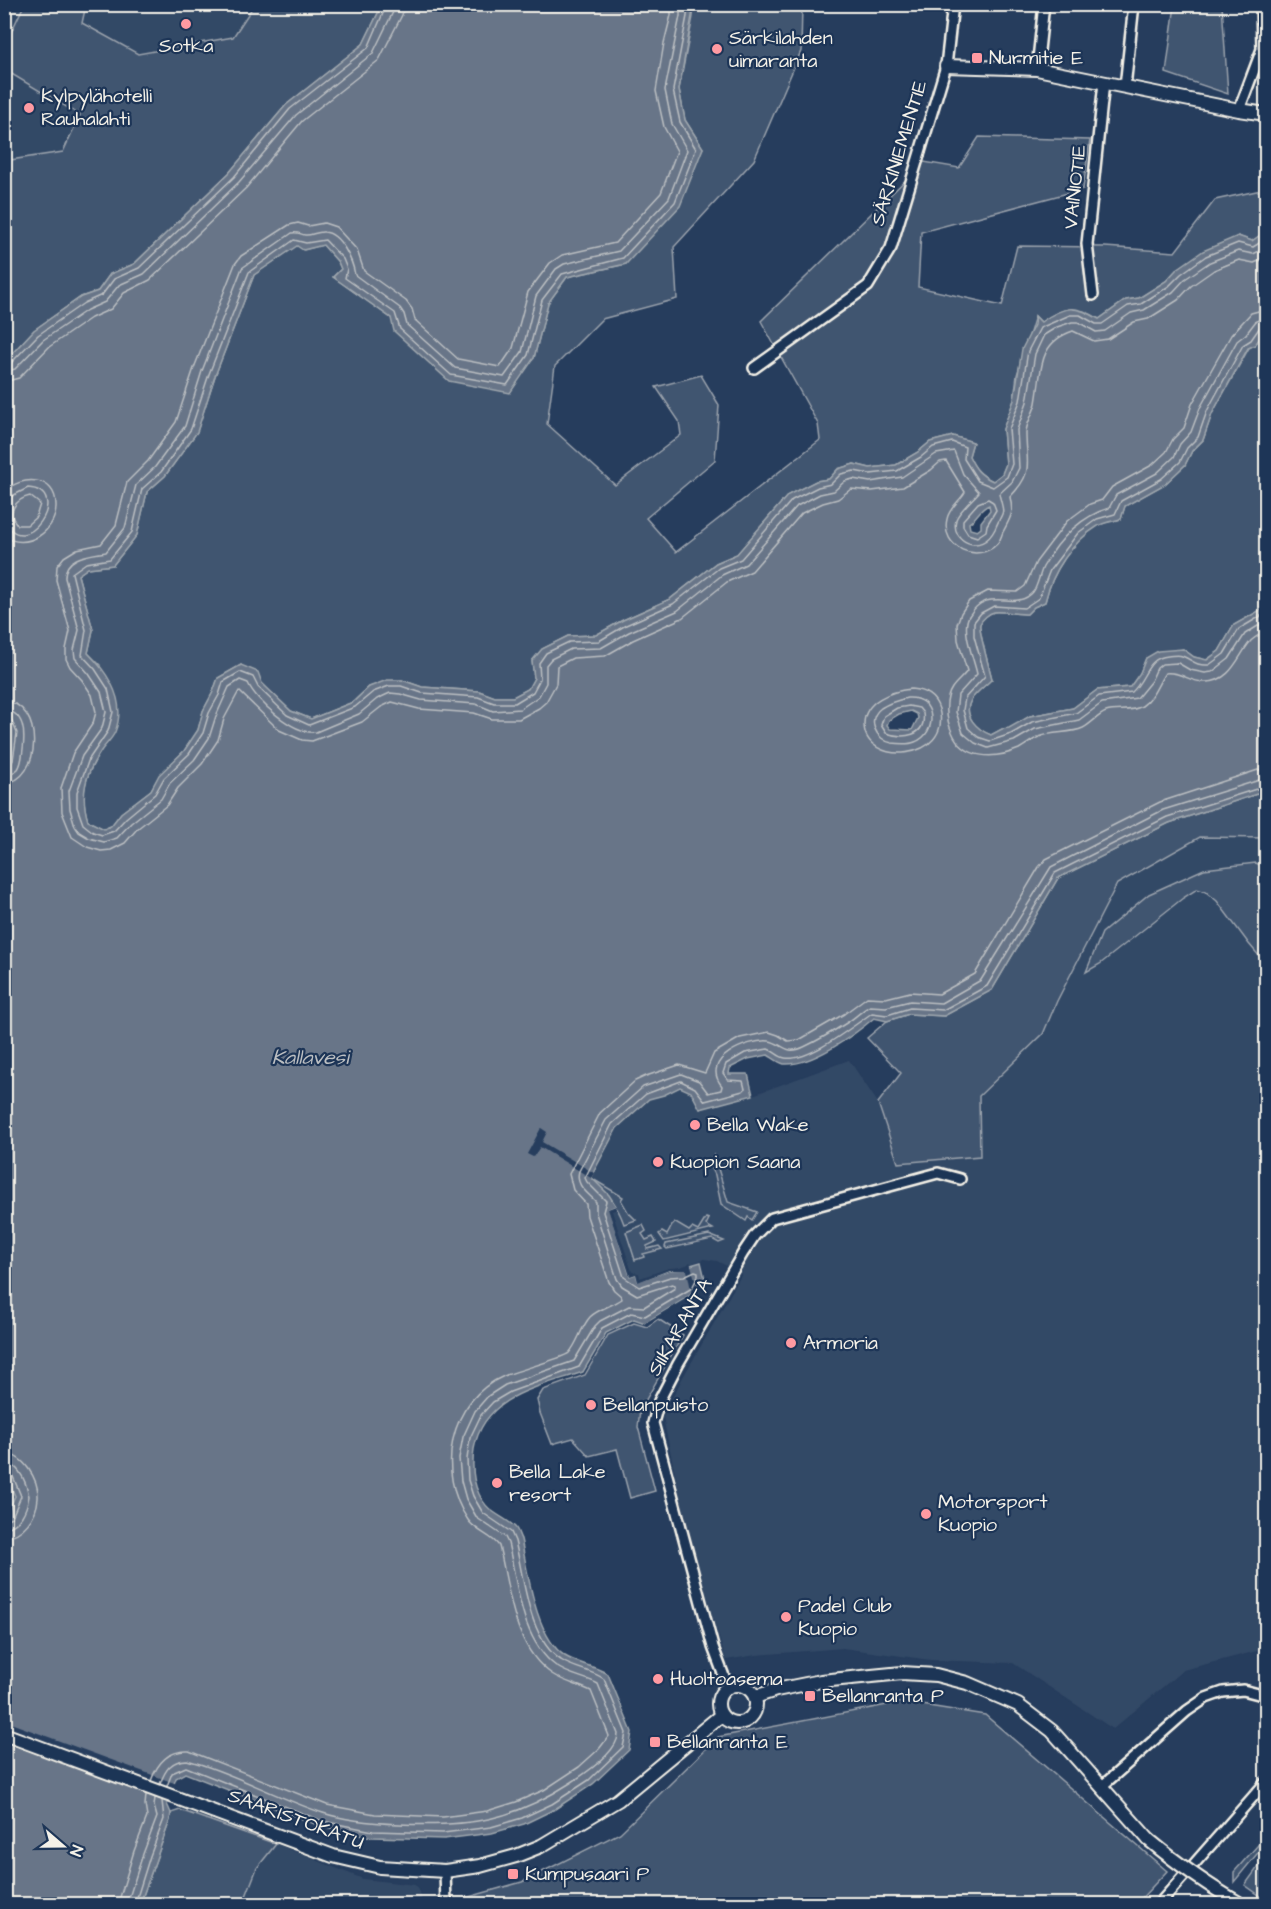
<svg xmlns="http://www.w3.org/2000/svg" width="1271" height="1909" viewBox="0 0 1271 1909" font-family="'Architects Daughter',sans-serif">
  <rect width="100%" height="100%" fill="#263d5d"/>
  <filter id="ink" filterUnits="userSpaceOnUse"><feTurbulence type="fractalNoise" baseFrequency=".0167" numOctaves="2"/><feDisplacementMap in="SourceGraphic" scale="12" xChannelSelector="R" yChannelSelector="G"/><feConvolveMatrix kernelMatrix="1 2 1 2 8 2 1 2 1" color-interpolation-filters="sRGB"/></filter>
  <g filter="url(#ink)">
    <g fill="#334966">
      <path d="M5 5H24L5 45Z"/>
      <path d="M86 5H254L233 37 138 54 81 23Z"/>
      <path d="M4 70 80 115 63 152 5 161Z"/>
      <path d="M1200 837 1266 838V1660L1257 1651 1183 1670 1113 1729 1013 1663 931 1660 843 1648 756 1655 726 1660 707 1599 681 1502 663 1417 682 1379 742 1274 717 1261 704 1259 638 1281 630 1276 591 1178 617 1128 649 1099 664 1095 680 1087 692 1092 701 1109 753 1095 849 1060 878 1103 898 1163 979 1096 1043 1034 1057 1001 1117 884Z"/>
      <path d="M276 1844 363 1879 415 1885 421 1896 422 1904H243L257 1868Z"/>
    </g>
    <g fill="#40546f" stroke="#9aa2ac" stroke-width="1.5">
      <path d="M708 4 802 5 801 51 754 160 674 247 677 299 602 319 555 366 547 424 615 485 681 435 679 421 656 387 701 375 719 405 715 460 646 518 676 552 820 440 818 424 761 321 924 162 959 168 979 137 1090 140 1083 189 921 232 918 287 1002 306 1017 246 1105 247 1175 252 1215 200 1266 189V231L1252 241 1238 236 1177 269 1166 281 1139 298 1126 300 1099 319C1076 304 1064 306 1041 322L1035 316 1017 375 1014 400 1003 429 1006 464 1002 474 993 481C980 475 975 469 969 456L973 442 953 436 930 442 918 452 896 465 870 468 854 464 838 469 829 479 816 481 788 495 737 554 716 563 670 599 623 620 596 635 568 636 542 649 532 661 534 678 528 689 513 697H495L479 691 422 687 402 680 369 687 353 702 311 719 291 711 241 665 218 678 213 692 203 711 198 730 184 751 160 775 151 790 121 813 111 826 104 829 88 821C79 793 86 775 101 750L100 665 88 653 93 630 78 575 88 568 113 565 137 535 147 492 165 476 197 432 215 376 254 275 297 245 304 250 323 245 338 262 341 269 333 277 391 318 534 358 548 303 567 277 626 264 703 148 685 120 679 89 693 17 694 5 707 6Z"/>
      <path d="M24 5H86L82 23 138 54 233 37 254 5H382L363 44 286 105 229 173 134 264 110 274 98 291 81 297 34 330 5 361 4 161 63 152 80 115 5 70V45Z"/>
      <path d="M1175 5H1222L1228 94 1166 73Z"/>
      <path d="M1266 329V607L1234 625 1219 651 1206 660 1194 657 1183 649 1146 658 1140 673 1130 687 1097 690 1073 708 1030 716 1009 729H1002L991 735C978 730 962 716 971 700 975 693 986 685 992 679 990 670 978 630 980 624 982 619 989 613 994 612 1001 611 1018 614 1027 614L1034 607 1045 602C1051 575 1075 534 1102 524 1108 522 1115 521 1121 519L1125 506 1165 484 1185 465 1192 451 1203 440 1212 414 1249 348 1255 345Z"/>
      <path d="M1266 791V838L1200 837 1117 884 1057 1001 1043 1034 979 1096 980 1156 898 1163 878 1103 901 1073 867 1038 887 1021 909 1014 944 1016 992 990 1058 878 1169 823Z"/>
      <path d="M1256 863 1266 868V964L1249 944 1217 901 1206 892 1197 889 1183 898 1100 964 1086 972 1102 933 1149 894 1204 869Z"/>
      <path d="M714 1155 728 1202 757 1212 752 1220 748 1217 746 1221 721 1204 715 1175 710 1164Z"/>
      <path d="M591 1178 623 1197 621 1200 628 1212 636 1220 624 1224C617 1204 607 1193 591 1178Z"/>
      <path d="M706 1218 709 1219 706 1225 713 1229 664 1241 659 1234 662 1232 667 1235 674 1222 689 1231 692 1228 698 1231Z"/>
      <path d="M643 1225 646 1231 642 1234 646 1240 653 1237 656 1242 647 1246V1249L659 1246 662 1249 643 1254 644 1257 635 1260 626 1232Z"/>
      <path d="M709 1235 724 1241 719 1243 712 1239 667 1249 665 1247 666 1244Z"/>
      <path d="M658 1319 683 1335 640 1410 638 1427 655 1491 630 1498 617 1449 589 1456 573 1438 552 1444 540 1413 537 1400 543 1390 585 1375 608 1335 634 1323 647 1327Z"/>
      <path d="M5 1470 15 1496 5 1520Z"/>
      <path d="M903 1702 985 1715 1167 1871 1136 1904H463L465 1898 522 1882 620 1833 718 1737Z"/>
      <path d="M180 1810 276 1844 257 1868 243 1904H140L170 1820 171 1813Z"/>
      <path d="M1266 1836V1843L1234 1882V1872Z"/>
      <path d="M1266 1856V1885L1262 1897 1245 1885Z"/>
    </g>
    <path fill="#677588" stroke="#9fa7ae" stroke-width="1.5" fill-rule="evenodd" d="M382 5H694L679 89 685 120 703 148 680 206 626 264 567 277 548 303 534 358 510 393 449 381 394 331 391 318 333 277 341 269 338 262 323 245 303 250 297 246 254 275 215 376 197 432 165 476 147 492 137 535 113 565 88 568 78 575 93 630 88 653C109 674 127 702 115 732 112 739 105 745 101 751 85 774 80 795 88 821L104 829 111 826 121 813 151 790 159 775 184 751 198 730 203 711 213 692 218 678 241 665 258 672 262 683 291 711 311 719 353 702 369 687 387 680H402L422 687 479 691 495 697H513L528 689 534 678 532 661 542 649 568 636 596 635 623 620 670 599 716 563 737 554 788 495 816 481 829 479 838 469 854 464 870 468 896 465 918 452 930 442 953 436 973 442 969 456C975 469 980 475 993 481L1002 474 1006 464 1003 429 1014 400 1022 349 1034 325 1035 316 1041 322C1065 305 1075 305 1099 319L1126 300 1139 298 1166 281 1177 269 1203 251 1238 236 1252 241 1266 231V329L1255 345 1248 348 1212 414 1203 440 1192 451 1185 465 1165 484 1125 506 1121 519C1113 521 1104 522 1098 526 1072 542 1052 572 1045 602L1034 607 1027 614C1018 614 1001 611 994 612 989 613 982 619 980 624 978 630 990 670 992 679 986 685 975 693 971 700 962 716 978 730 991 735L1002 729 1009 728 1030 716 1073 708 1097 690 1130 687 1140 673 1146 658 1158 651 1183 649 1194 657 1207 660 1219 651 1234 625 1266 607V791L1169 823 1058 878 992 990 944 1016 909 1014 887 1021 874 1018C854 1035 812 1066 784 1064 779 1063 773 1058 768 1055L748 1059 730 1068 729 1074H748L753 1095 700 1109 691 1092 680 1087 664 1095 649 1099 617 1128 591 1177 609 1195 616 1206 609 1209 630 1276 636 1274 638 1281 669 1270 687 1269 691 1265 701 1262 705 1279 699 1285 698 1291 645 1323 634 1319 606 1333 583 1372C539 1387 484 1395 474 1449 472 1464 472 1480 479 1494 488 1514 501 1514 515 1527 518 1530 519 1536 521 1539 528 1572 535 1637 565 1656 578 1664 595 1666 608 1674L632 1732 629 1750 593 1784 555 1809 524 1824 492 1833 444 1839 372 1837 320 1826 185 1773 176 1778 167 1804 171 1813 170 1820 140 1904H5L4 1520 15 1496 4 1470V763L7 760 11 733 4 719 5 361 34 330 81 297 98 291 110 274 134 264 229 173 286 105 363 44ZM989 505 990 510 981 522V528L977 531 970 529 969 523C977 518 979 509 989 505ZM911 711 917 714 918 718 912 730 890 729 887 725 889 720 899 714Z"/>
    <g fill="#263d5d">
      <path d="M541 1128 547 1132 542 1142 594 1173 591 1178 540 1147 533 1157 527 1154Z"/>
      <path d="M616 1206 617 1209 612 1211 632 1272 639 1273 640 1278 669 1268 685 1267 690 1262 699 1294 646 1326 645 1323 692 1295 687 1270H669L638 1282 636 1274 630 1276 608 1209Z"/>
      <path d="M5 1721 177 1784 171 1802 4 1743Z"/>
    </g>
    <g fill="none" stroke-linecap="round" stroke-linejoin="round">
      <g stroke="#bcbfc2" stroke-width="1.5">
        <path d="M671 4V15L664 43 656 91 664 127 677 151 661 193 615 243 562 255 550 263 528 292 513 348 500 367 458 359 415 320 412 309 406 301 364 271 357 250 336 227 324 223 308 226 298 223 289 225 241 256 235 264 194 368 176 422 148 461 127 482 116 525 101 544 77 549 64 557 57 566 56 580 70 631 66 649V659L70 667 82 680 92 695 96 712 93 723 73 753 61 788 62 812 72 837 87 847 101 851 111 850 125 843 137 829 167 805 178 788 202 764 218 740 224 719 239 691 279 730 302 740 312 741 362 722 381 707 392 702 419 709 474 713 492 719H519L539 708 546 702 556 684 557 666 573 658 605 656 633 640 682 618 727 582 752 571 802 513 823 503 838 499 851 489 872 491 903 487 931 470 940 462 946 461 965 492C960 501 949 508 947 519 940 548 978 564 997 544 1001 540 1001 536 1003 532 1011 516 1014 515 1010 497 1035 471 1026 464 1026 433 1026 423 1034 413 1036 403 1042 371 1037 343 1073 331L1094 341 1108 339 1134 322 1148 319 1178 300 1191 286 1214 270 1239 260 1254 263 1266 258"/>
        <path d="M680 4V16L665 90 672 124 687 150 669 198 619 251 564 264 556 269 536 296 522 352 504 377 455 368 407 325 404 314 400 308 355 275C353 262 341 233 324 232 318 231 311 236 305 235 300 234 298 232 292 233L242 268 202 371 185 426 155 467 136 485 125 528 106 552C90 555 64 556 65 578L79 630 74 650 75 658 89 674 101 692 106 712 102 728 82 756 69 791 70 809 75 826 79 832 89 838 104 842 117 838 131 823 161 799 170 783 194 760 209 738 216 716 229 687 240 680 248 683C256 701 294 735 316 732L359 714 377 699 390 693 400 694 421 700 476 704 493 711 520 709 539 696 546 683V665L551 659 571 649 601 648 629 632 677 611 722 575 746 564 797 506 820 494 834 491 845 481 853 479 870 482 902 477 936 454 954 451 963 474 979 492C974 498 957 513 956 520 950 541 981 557 995 529 1004 508 1005 517 999 494L1012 482 1019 468 1017 430 1027 402 1035 354 1044 335 1057 327 1072 322H1078L1096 332 1105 331 1131 313 1144 310 1173 292 1185 279 1210 262 1238 251 1253 254 1266 248"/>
        <path d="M688 4 687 16 673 90 680 122 696 149 675 202 623 258 562 274 542 300 528 355 507 385 451 375 400 329 395 313 345 278 347 269 343 259 325 240 306 243 294 240 249 272 209 374 191 429 161 472 142 489 132 532 110 559 86 563 72 573 86 630 82 655 95 669 108 689 113 712 108 731 89 759 77 792V807L83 824 93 832 102 835 114 831 126 818 155 794 164 778 189 754 203 733 209 713 219 695 223 682 240 672 253 677 258 687 287 715 309 725 355 707 373 692 389 686H401L422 693 478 697 494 703H515L533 692 540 679 539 663 546 653 569 642 599 641 626 625 673 604 719 568 741 559 792 500 818 487 831 484 841 474 854 471 870 474 897 471 921 457 933 447 952 442 965 447 964 459 978 481 993 487 1007 477 1012 464 1009 429 1020 401 1028 351 1040 328 1070 315H1080L1096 324H1102L1128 306 1141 304 1169 286 1181 274 1206 256 1238 243 1253 247 1266 239"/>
        <path d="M1266 309 1251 313 1231 335 1192 404 1184 428 1173 439 1166 452 1152 465 1112 487 1102 500 1090 504 1067 521 1036 562 1025 586 1017 592 988 591 969 601 961 613 957 624 958 640 967 671C963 677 956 682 952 688 944 700 946 720 952 732 964 761 996 759 1019 749 1026 745 1032 740 1039 737 1053 731 1070 734 1083 728 1091 724 1098 715 1106 712 1117 708 1131 713 1142 706 1154 698 1158 683 1165 673 1181 671 1190 683 1206 682 1231 682 1238 656 1250 642 1254 637 1261 634 1266 631"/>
        <path d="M1266 318 1256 321 1246 334 1237 341 1200 408 1191 432 1180 444 1174 457 1157 473 1116 495 1109 508C1079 517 1059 539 1043 567 1040 573 1037 588 1033 592 1015 613 988 584 969 616 961 630 974 659 977 674L958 695 956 712 963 733 975 743 988 748 1014 741 1035 729 1079 720 1102 703 1137 698 1151 681 1157 668 1162 664 1178 663 1190 670 1205 673 1212 672 1229 659 1245 634 1266 621"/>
        <path d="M1266 326 1260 327 1251 340 1243 345 1207 411 1198 437 1187 448 1180 462 1161 479 1121 501 1115 514 1097 519 1078 533 1050 570 1039 598 1024 608 994 606 981 613 974 622V636L985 676 965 698 963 710 968 728 978 737 990 741 1011 734 1032 722 1076 713 1099 696 1132 692C1147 678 1146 658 1168 656 1172 656 1178 654 1182 656 1193 660 1194 666 1209 665L1224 654 1239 629 1266 613"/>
        <path d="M4 365 11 363 38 335 84 303 102 295 114 279 139 268 234 177 290 109 368 48 387 4"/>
        <path d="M4 372 15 369 43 340 87 310 105 302 119 285 144 274 239 182 296 115 373 53 393 12 395 4"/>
        <path d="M4 382 19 378 49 347 91 318 111 309 124 293 150 280 246 188 302 121 379 60 402 15 404 4"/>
        <path d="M4 492C22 474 56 476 56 505 57 531 26 552 4 536"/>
        <path d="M30 496 40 504 36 517 27 525H18C5 513 16 499 30 496Z"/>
        <path d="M988 499 993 502 996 510 987 525 986 531 977 537 968 534 963 526V520L978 503Z"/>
        <path d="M4 510 12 496 28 488C74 491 24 565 4 519"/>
        <path d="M911 689C924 690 935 696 939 709 953 761 864 768 864 724 864 701 891 691 911 689Z"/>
        <path d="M907 698C937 696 938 734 915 742 908 745 900 744 892 743 876 740 866 720 881 708 889 703 898 700 907 698Z"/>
        <path d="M4 701C45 703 42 782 4 783"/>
        <path d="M909 706 919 708 923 713C927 737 903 739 886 733L881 725 884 716 897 708Z"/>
        <path d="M4 710C25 712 25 734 23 749 22 756 22 763 18 769 14 773 10 774 4 774"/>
        <path d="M4 718 12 721 17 733 13 760 10 765 4 767"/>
        <path d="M4 1454C24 1454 39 1480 38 1498 37 1516 23 1536 4 1537"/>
        <path d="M4 1463C20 1464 26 1482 29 1496 27 1509 20 1527 4 1528"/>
        <path d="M4 1470 12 1474 21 1496 12 1517 4 1520"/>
        <path d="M151 1781C157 1763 168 1750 189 1751L327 1805 375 1814 443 1817 487 1811 516 1802 544 1790 579 1767 599 1749 609 1736 591 1691C579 1685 564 1682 552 1674 512 1647 510 1589 499 1546 492 1535 476 1532 468 1520 436 1473 448 1400 504 1376 515 1371 564 1358 569 1353 578 1343 581 1327 590 1317 598 1309 612 1306 622 1299L621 1296 614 1290 609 1282 587 1216 586 1204 573 1190 569 1174 600 1113 635 1081 646 1076 679 1065 705 1073 714 1053 740 1038 769 1032 778 1035 788 1041 799 1040 844 1014 867 997 886 998 910 992 939 994 975 974 1039 867 1046 859 1160 802 1258 770 1266 769"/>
        <path d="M160 1784C165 1770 171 1760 187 1760 234 1773 277 1798 323 1813 347 1821 374 1823 399 1824 470 1827 512 1821 572 1782 586 1773 618 1751 618 1734L598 1684C585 1677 568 1675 556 1666 520 1639 518 1584 508 1543L505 1537 477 1518 466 1499 461 1481 459 1458 463 1437 475 1411 488 1396 505 1385 574 1361 595 1326 600 1321 629 1306 644 1307 675 1288V1285L672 1284 637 1295 622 1286 617 1279 596 1213V1202C587 1192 575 1186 579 1171L606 1120 643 1087 681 1074 699 1081 708 1093 721 1090 722 1086C699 1059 748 1039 769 1041 783 1043 785 1056 804 1047 819 1040 834 1031 848 1022 856 1017 862 1010 870 1006L886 1007 910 1001 941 1003 981 980 1051 867 1163 810 1266 778"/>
        <path d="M167 1786 172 1773 186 1767 322 1821 373 1831 443 1833 491 1827 522 1818 552 1804 589 1780 623 1747 626 1733 604 1679C592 1670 574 1669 561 1660 528 1639 524 1577 515 1541L511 1532 483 1513 473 1496 468 1480 467 1459 470 1438 481 1415 493 1402 510 1392 579 1367 602 1328 631 1313 645 1316 692 1288 698 1276V1272L695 1271 684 1276 670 1277 639 1287 624 1277 603 1212 606 1201 587 1182 585 1178 612 1124 646 1094 681 1081 695 1088 705 1101 743 1091 745 1089 743 1081 728 1080 723 1073 726 1064 745 1053 768 1049C774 1051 779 1057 785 1058 809 1062 853 1026 872 1013L887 1015 910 1008 943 1010 987 986 1055 873 1167 817 1266 786"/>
        <path d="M118 1904 134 1851 147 1817 145 1805 146 1795"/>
        <path d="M127 1904 143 1854 157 1817 154 1806 155 1798"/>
        <path d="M135 1904 150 1856 164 1819 162 1801"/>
      </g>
      <defs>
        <g id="street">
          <path d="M1037 69 1044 4"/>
          <path d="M1125 87 1134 4"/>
          <path d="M1239 110 1262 49 1261 4"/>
          <path d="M1093 295 1087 244 1104 82"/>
          <path d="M754 368 868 286 891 248 946 66 953 4"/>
          <path d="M728 1687 713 1647 653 1423 659 1401 678 1364 743 1253 755 1235 772 1218 938 1173 960 1179"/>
          <path d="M1101 1787 1187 1711 1206 1698 1223 1692 1243 1690 1266 1696"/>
          <path d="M445 1871 446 1904"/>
          <path d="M1159 1904 1266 1782"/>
        </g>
        <g id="secondary">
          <path d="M946 66 1037 69 1239 110 1266 114"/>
          <circle cx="737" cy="1704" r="19"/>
          <path d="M755 1697 776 1690 821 1681 902 1673 936 1675 967 1683 1018 1705 1052 1731 1149 1840"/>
          <path d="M4 1734 333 1856 380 1867 445 1871 480 1866 516 1856 541 1846 618 1800 720 1716"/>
        </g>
      </defs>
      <use href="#street" stroke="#f4f1e8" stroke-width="14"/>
      <use href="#secondary" stroke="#f4f1e8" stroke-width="16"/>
      <use href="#street" stroke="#1d3557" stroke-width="9"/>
      <use href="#secondary" stroke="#1d3557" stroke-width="12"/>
      <defs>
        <path id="secondary-bridge" d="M1149 1840C1178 1864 1207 1885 1239 1903"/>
      </defs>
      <use href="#secondary-bridge" stroke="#f4f1e8" stroke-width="16" stroke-linecap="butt"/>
      <use href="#secondary-bridge" stroke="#1d3557" stroke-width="12"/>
    </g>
  </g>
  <g fill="#ff9aa2" stroke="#1d3557" stroke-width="2">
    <circle cx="186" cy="24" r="6"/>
    <circle cx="717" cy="49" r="6"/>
    <rect x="971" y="52" width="12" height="12" rx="3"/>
    <circle cx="29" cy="108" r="6"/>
    <circle cx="695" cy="1125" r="6"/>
    <circle cx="658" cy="1162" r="6"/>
    <circle cx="791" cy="1343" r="6"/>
    <circle cx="591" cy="1405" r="6"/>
    <circle cx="497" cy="1483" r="6"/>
    <circle cx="926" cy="1514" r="6"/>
    <circle cx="786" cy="1617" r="6"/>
    <circle cx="658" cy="1679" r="6"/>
    <rect x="804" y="1690" width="12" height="12" rx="3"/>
    <rect x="649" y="1736" width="12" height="12" rx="3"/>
    <rect x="507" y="1868" width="12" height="12" rx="3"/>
  </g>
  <g text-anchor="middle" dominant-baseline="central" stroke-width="4.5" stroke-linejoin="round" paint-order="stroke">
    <g font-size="20" fill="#f4f1e8" stroke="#1d3557" text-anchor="start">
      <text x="729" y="38">Särkilahden<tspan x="729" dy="23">uimaranta</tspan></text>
      <text x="186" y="46" text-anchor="middle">Sotka</text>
      <text x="989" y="58">Nurmitie E</text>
      <text x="41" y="96">Kylpylähotelli<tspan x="41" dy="23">Rauhalahti</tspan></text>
      <text x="707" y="1125">Bella Wake</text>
      <text x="670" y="1162">Kuopion Saana</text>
      <text x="803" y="1343">Armoria</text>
      <text x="603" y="1405">Bellanpuisto</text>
      <text x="509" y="1472">Bella Lake<tspan x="509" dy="23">resort</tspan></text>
      <text x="938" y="1502">Motorsport<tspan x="938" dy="23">Kuopio</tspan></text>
      <text x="798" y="1606">Padel Club<tspan x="798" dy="23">Kuopio</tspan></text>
      <text x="670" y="1679">Huoltoasema</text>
      <text x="822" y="1696">Bellanranta P</text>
      <text x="667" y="1742">Bellanranta E</text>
      <text x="525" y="1874">Kumpusaari P</text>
    </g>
    <g font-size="20" fill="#f4f1e8" stroke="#1d3557">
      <text transform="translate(899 153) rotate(-73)">SÄRKINIEMENTIE</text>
      <text transform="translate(1075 187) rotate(-84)">VAINIOTIE</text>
      <text transform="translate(680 1327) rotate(-60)">SIIKARANTA</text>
      <text transform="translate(296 1819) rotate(20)">SAARISTOKATU</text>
    </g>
    <g font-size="21" font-style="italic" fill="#bcbfc2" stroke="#1d3557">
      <text x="310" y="1057">Kallavesi</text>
    </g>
  </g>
  <rect width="1271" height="1909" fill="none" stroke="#1d3557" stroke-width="24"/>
  <rect x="12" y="12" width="1247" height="1885" fill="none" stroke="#f4f1e8" stroke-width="2" filter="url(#ink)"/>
  <g transform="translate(63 1846) rotate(110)" stroke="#1d3557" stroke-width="4.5" paint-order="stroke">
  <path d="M0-4.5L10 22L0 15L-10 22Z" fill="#f4f1e8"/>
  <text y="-9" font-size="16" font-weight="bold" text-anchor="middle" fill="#f4f1e8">N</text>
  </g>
</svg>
